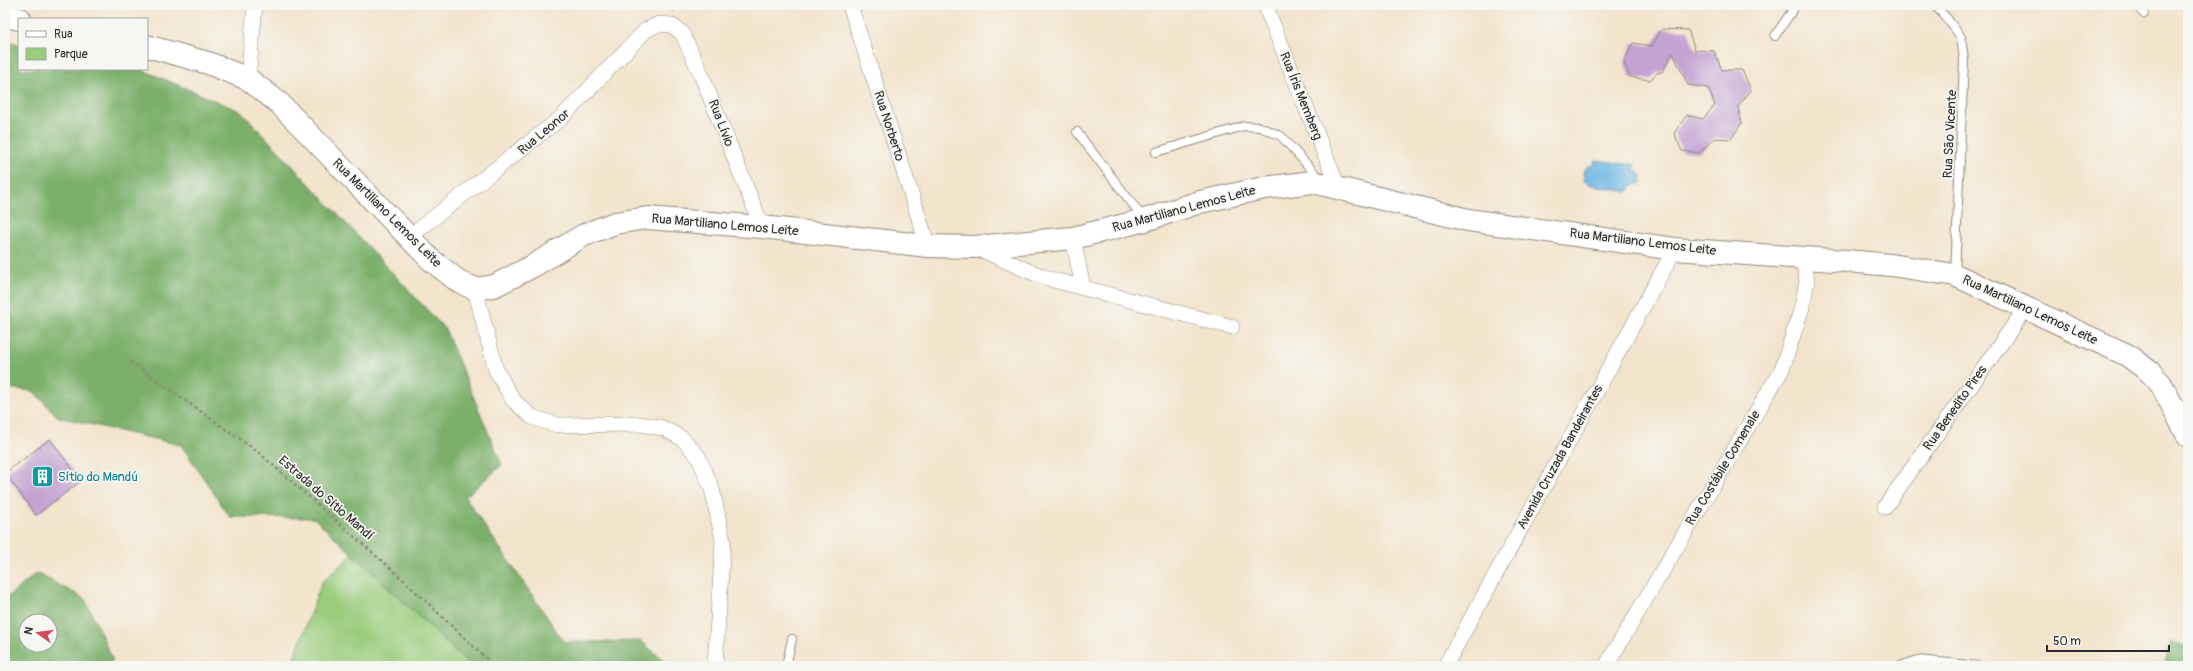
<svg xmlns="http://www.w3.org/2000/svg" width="2193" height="671" viewBox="0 0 2193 671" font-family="Pangolin,sans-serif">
  <rect width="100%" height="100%" fill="#f6f6f2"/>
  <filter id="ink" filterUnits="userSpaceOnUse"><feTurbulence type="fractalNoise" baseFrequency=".025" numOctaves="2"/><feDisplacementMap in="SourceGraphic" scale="8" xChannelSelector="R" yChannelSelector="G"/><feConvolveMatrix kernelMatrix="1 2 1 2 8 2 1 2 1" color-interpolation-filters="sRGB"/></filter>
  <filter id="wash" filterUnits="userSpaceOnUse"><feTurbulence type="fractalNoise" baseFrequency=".012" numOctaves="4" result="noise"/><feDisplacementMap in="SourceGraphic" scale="16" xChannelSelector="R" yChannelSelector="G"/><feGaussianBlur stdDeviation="0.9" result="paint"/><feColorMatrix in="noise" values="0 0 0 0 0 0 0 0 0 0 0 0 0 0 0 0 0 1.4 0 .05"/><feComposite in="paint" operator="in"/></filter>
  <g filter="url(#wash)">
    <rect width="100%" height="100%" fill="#f3e4cc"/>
    <path fill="#9acc7b" stroke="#627c53" d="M353 554 467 662 466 666H291L322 582Z"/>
    <g fill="#7bb06b" stroke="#536e4b" fill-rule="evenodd">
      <path d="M5 41 19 44V69H136L145 71 242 112 445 329 502 465 465 497 564 642 641 641 670 666H466L467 662 314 518 230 517 181 445 58 417 33 391 8 388 5 391Z"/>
      <path d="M37 573 85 599 113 660 106 666H5V599ZM26 621H50V645H26Z"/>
      <path d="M2171 642 2188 647V666H2164Z"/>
    </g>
    <path fill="#67b4e1" stroke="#497086" d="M1595 160 1635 165 1634 171 1639 172 1642 177 1641 184 1632 185 1628 192 1592 185 1584 181 1583 171 1588 166H1593Z"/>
    <g id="blocks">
      <g fill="#c4a3d2">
        <path d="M1662 29 1688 30 1695 50 1714 51 1722 70H1742L1751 90 1738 107 1742 123 1731 139 1714 138 1700 153 1682 151 1674 133 1687 115 1703 119 1715 105 1708 88 1688 85 1673 53 1662 72 1657 73 1650 80 1630 77 1624 62 1633 43 1652 46Z"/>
        <path d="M50 439 81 481 36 515 5 473Z"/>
      </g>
    </g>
  </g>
  <g filter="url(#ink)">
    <use href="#blocks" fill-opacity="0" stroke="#8f887c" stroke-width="1"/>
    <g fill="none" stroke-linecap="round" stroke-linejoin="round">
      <defs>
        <g id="lane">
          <path d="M1934 5 1945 16 1961 37 1964 60 1955 275"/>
          <path d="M2136 5 2144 14"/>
          <path d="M1775 36 1796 5"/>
          <path d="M1077 132 1144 219"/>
          <path d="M1156 152 1244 126 1260 127 1281 136 1320 179"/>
          <path d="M786 666 792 639"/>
          <path d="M1900 666 1918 660 1979 666"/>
        </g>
        <g id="street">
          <path d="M850 5 928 246"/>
          <path d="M1265 5 1338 187"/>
          <path d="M248 79 255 5"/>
          <path d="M409 237 562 117 646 30 659 24 671 25 682 33 701 74 762 227"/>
          <path d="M1073 238 1083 288"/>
          <path d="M978 248 1026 270 1050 279 1232 327"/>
          <path d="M475 289 496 370 513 400 532 417 557 425 640 424 663 428 683 439 698 456 712 489 723 541 715 666"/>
          <path d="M1885 507 2026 308"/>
          <path d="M1445 666 1675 249"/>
          <path d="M1606 666 1782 369 1802 307 1807 281 1803 258"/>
        </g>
        <g id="secondary">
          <path d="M5 16 20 19"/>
          <path d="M147 46 208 63 248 79 279 103 430 259 458 281 475 289 494 286 533 266 584 235 615 223 647 218 762 227 928 246 975 247 1039 241 1073 238 1145 220 1200 202 1264 188 1313 182 1468 220 1675 249 1847 261 1891 265 1955 275 2127 355 2150 372 2161 384 2188 436"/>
        </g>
      </defs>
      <use href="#lane" stroke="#8f887c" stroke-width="10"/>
      <use href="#street" stroke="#8f887c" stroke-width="16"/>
      <use href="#secondary" stroke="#8f887c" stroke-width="24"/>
      <g stroke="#8f887c" stroke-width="2.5" stroke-dasharray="3 3" stroke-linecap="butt">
        <path d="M674 11 675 5"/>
        <path d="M131 362 258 452 397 574 494 666"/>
      </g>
      <use href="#lane" stroke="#fff" stroke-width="8"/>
      <use href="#street" stroke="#fff" stroke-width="15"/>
      <use href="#secondary" stroke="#fff" stroke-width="22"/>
    </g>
  </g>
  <defs>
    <symbol id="building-square" viewBox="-11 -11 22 22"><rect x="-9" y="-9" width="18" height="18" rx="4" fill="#0f9aa8" stroke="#f6f6f2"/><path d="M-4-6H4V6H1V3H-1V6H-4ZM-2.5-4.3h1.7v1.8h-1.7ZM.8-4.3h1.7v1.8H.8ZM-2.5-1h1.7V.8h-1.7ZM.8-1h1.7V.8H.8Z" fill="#fff"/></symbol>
  </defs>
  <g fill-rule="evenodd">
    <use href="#building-square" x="30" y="464" width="25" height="25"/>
  </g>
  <g text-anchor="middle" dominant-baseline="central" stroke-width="3.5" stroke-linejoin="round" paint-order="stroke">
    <g font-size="13" fill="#2b2b2b" stroke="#f6f6f2">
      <text transform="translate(1301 96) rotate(68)">Rua Íris Memberg</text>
      <text transform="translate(721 123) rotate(69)">Rua Lívio</text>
      <text transform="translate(889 126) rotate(72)">Rua Norberto</text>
      <text transform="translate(544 132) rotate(-40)">Rua Leonor</text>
      <text transform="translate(1950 134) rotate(-87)">Rua São Vicente</text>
      <text transform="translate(1184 209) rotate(-15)">Rua Martiliano Lemos Leite</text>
      <text transform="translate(387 213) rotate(45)">Rua Martiliano Lemos Leite</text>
      <text transform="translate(725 225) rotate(5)">Rua Martiliano Lemos Leite</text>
      <text transform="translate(1643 242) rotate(7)">Rua Martiliano Lemos Leite</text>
      <text transform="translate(2030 310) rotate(25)">Rua Martiliano Lemos Leite</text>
      <text transform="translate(1955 408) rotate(-55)">Rua Benedito Pires</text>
      <text transform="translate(1560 457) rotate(-61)">Avenida Cruzada Bandeirantes</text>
      <text transform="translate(1723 468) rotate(-59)">Rua Costábile Comenale</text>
      <text transform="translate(326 498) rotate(41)">Estrada do Sítio Mandí</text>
    </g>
    <g font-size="13" fill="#0d838f" stroke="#f6f6f2" text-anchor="start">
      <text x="58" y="477">Sítio do Mandú</text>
    </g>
  </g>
  <rect width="2193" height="671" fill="none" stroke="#f6f6f2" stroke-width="20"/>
  <rect x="18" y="18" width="130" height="52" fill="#f6f6f2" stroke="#a5a5a2"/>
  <rect x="26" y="31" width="20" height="6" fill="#ffffff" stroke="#a5a5a2"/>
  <text x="54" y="38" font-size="12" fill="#2b2b2b">Rua</text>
  <rect x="26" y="48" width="20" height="12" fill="#9acc7b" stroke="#a5a5a2"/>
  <text x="54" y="58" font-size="12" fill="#2b2b2b">Parque</text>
  <g transform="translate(38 633) rotate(284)"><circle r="19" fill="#f6f6f2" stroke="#a5a5a2"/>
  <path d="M0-3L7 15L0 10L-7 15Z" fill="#d1495b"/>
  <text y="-6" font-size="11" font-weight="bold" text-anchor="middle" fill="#2b2b2b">N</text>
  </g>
  <path d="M2047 645v6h122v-6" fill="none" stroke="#2b2b2b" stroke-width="2"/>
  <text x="2053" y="645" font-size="12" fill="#2b2b2b" stroke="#f6f6f2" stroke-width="3" paint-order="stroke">50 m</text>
</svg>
